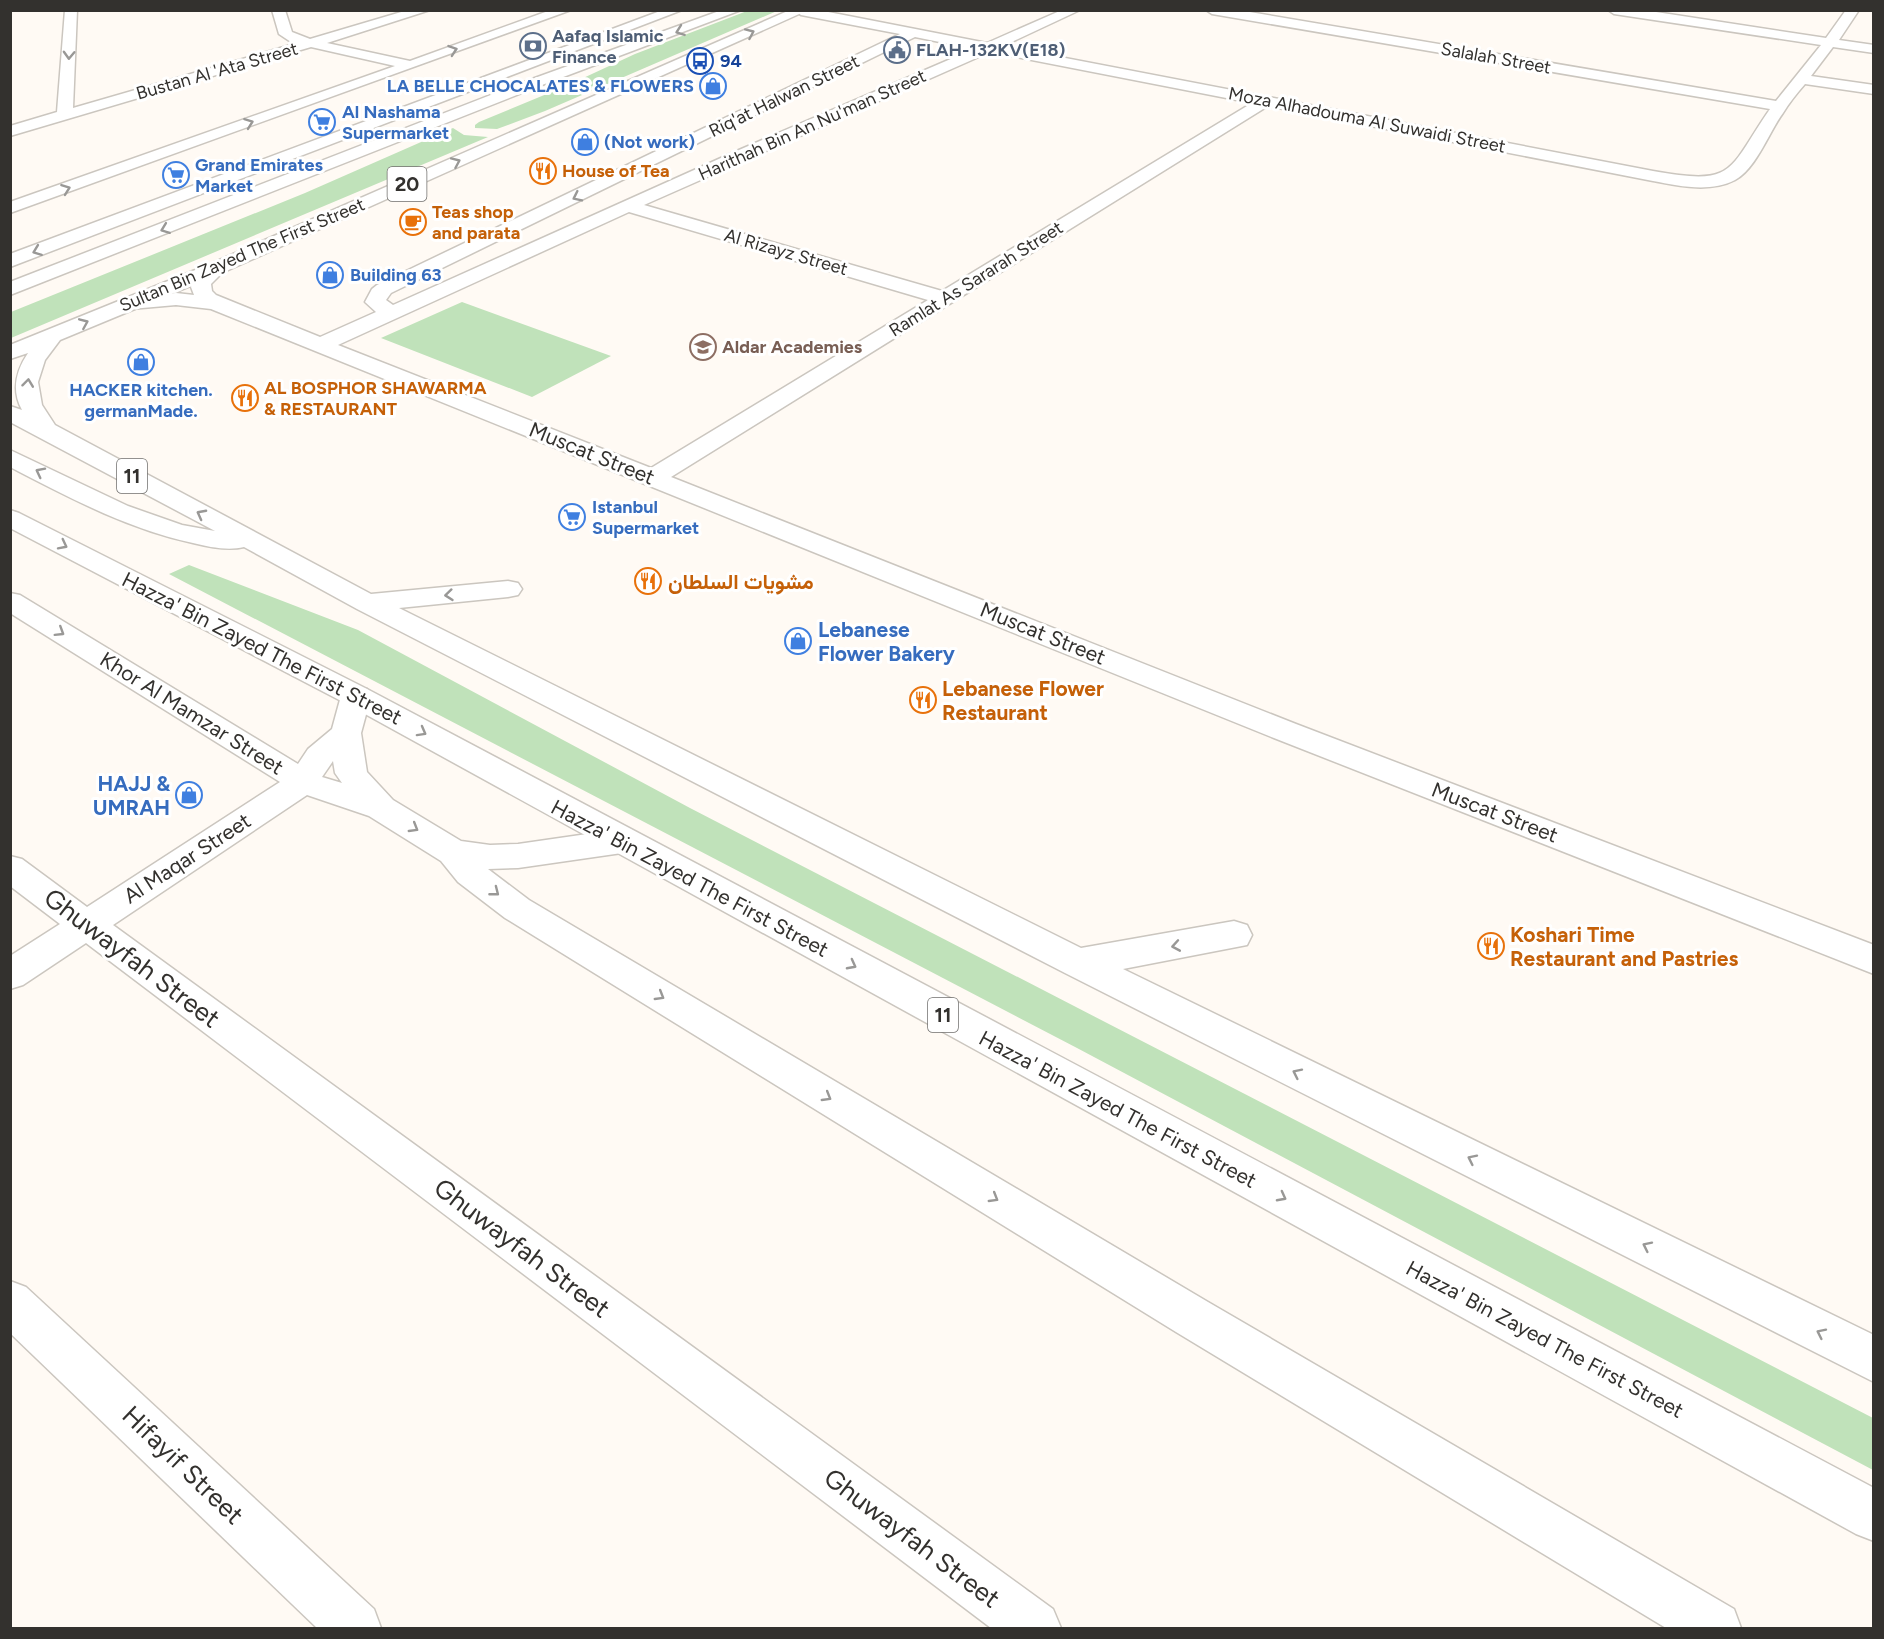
<svg xmlns="http://www.w3.org/2000/svg" width="1884" height="1639" viewBox="0 0 1884 1639" font-family="Figtree,Vazirmatn,sans-serif">
  <rect width="100%" height="100%" fill="#fffaf4"/>
  <g fill="#c0e2ba">
    <path d="M747 11H777L545 111 497 129 475 128V125L479 122 566 86 635 54Z"/>
    <path d="M453 128 464 135 488 137 11 338V312L305 193Z"/>
    <path d="M462 302 611 356 532 397 381 338Z"/>
    <path d="M189 565 358 630 690 808 1873 1418V1470L1077 1048 169 574Z"/>
  </g>
  <g fill="none" stroke-linecap="round" stroke-linejoin="round">
    <defs>
      <g id="minor">
        <path d="M65 10H77L73 108 294 44 279 34 272 10H285L292 32 310 39 408 10H430L327 43 410 61 551 10H571L10 213V202L395 66 311 47 10 136V126L57 112Z"/>
        <path d="M663 10H682L10 267V254Z"/>
        <path d="M795 10H818L987 43 1062 10H1080L1003 46 1653 171C1737 186 1727 171 1770 109L1212 14 1206 10H1238L1776 101 1821 45 1614 14 1608 10H1643L1826 38 1846 10H1859L1839 40 1874 45V53L1833 47 1811 76 1874 85V94L1805 84C1797 93 1789 103 1783 113 1769 132 1756 169 1735 180 1710 193 1679 186 1653 181L1268 106 671 477 1296 724 1874 945V974L1274 738 211 309 176 305 131 309 124 307 121 303 124 299 131 297 176 293 194 295 191 287C194 274 210 261 224 264L227 268 211 284 212 291 216 295 320 337 376 312 365 302 372 289 377 285 900 34 801 15ZM915 37 974 49 732 153 393 305 386 300 391 293ZM990 52 1252 103 942 291 644 205ZM629 212 928 300 651 468 338 345Z"/>
        <path d="M10 593 20 595 298 764 308 749 332 729 341 696 345 689 356 687 367 689 371 696 361 733 367 772 393 800 461 841 490 845 518 844 622 829 634 833 639 841 634 849 622 853 518 868 488 869 529 900 1208 1302 1734 1609 1741 1628H1666L1176 1332 505 918 458 882 441 861 369 816 307 795 113 925 1053 1609 1061 1628H991L86 943 23 985 10 989V956L60 924 10 886V856L22 859 87 907 280 782 10 613ZM333 761 335 773 342 783 322 777Z"/>
        <path d="M10 1281 26 1287 374 1609 381 1628H317L10 1333Z"/>
      </g>
      <g id="major">
        <path d="M722 10H741L542 85 10 295V282L532 79Z"/>
        <path d="M790 10H808L224 272 60 340 45 360 38 382 42 405 55 425 371 594 508 581 518 583 522 589 518 595 508 597 399 608 1081 948 1234 921 1247 925 1252 935 1247 945 1123 969 1874 1335V1382L1065 973 357 609 244 547C228 551 209 547 193 543 128 529 70 498 10 467V450L128 506 182 525 215 531 10 422V406L22 410C11 390 16 371 28 353L10 359V345L210 264Z"/>
        <path d="M10 510 19 513 367 689 1874 1488V1541L1856 1534 345 703 10 528Z"/>
      </g>
    </defs>
    <use href="#minor" stroke="#cbc6bf" stroke-width="3"/>
    <use href="#major" stroke="#cbc6bf" stroke-width="3"/>
    <use href="#minor" fill="#fff" fill-rule="evenodd"/>
    <use href="#major" fill="#fff" fill-rule="evenodd"/>
  </g>
  <defs><path id="oneway-chevron" d="M-2-3.5L2.5 0L-2 3.5" fill="none" stroke-width="1.6" stroke-linecap="round" stroke-linejoin="round" transform="scale(1.5)"/></defs>
  <g stroke="#999896">
    <use href="#oneway-chevron" transform="translate(680 31) rotate(160)"/>
    <use href="#oneway-chevron" transform="translate(750 33) rotate(-24)"/>
    <use href="#oneway-chevron" transform="translate(453 50) rotate(-19)"/>
    <use href="#oneway-chevron" transform="translate(69 55) rotate(92)"/>
    <use href="#oneway-chevron" transform="translate(249 123) rotate(-20)"/>
    <use href="#oneway-chevron" transform="translate(456 162) rotate(-24)"/>
    <use href="#oneway-chevron" transform="translate(66 189) rotate(-20)"/>
    <use href="#oneway-chevron" transform="translate(577 197) rotate(154)"/>
    <use href="#oneway-chevron" transform="translate(165 229) rotate(159)"/>
    <use href="#oneway-chevron" transform="translate(37 251) rotate(159)"/>
    <use href="#oneway-chevron" transform="translate(84 323) rotate(-23)"/>
    <use href="#oneway-chevron" transform="translate(28 383) rotate(-83)"/>
    <use href="#oneway-chevron" transform="translate(40 472) rotate(-153)"/>
    <use href="#oneway-chevron" transform="translate(201 514) rotate(-152)"/>
    <use href="#oneway-chevron" transform="translate(63 545) rotate(27)"/>
    <use href="#oneway-chevron" transform="translate(449 595) rotate(174)"/>
    <use href="#oneway-chevron" transform="translate(60 632) rotate(32)"/>
    <use href="#oneway-chevron" transform="translate(422 732) rotate(29)"/>
    <use href="#oneway-chevron" transform="translate(414 828) rotate(31)"/>
    <use href="#oneway-chevron" transform="translate(495 892) rotate(38)"/>
    <use href="#oneway-chevron" transform="translate(1176 946) rotate(170)"/>
    <use href="#oneway-chevron" transform="translate(852 965) rotate(28)"/>
    <use href="#oneway-chevron" transform="translate(660 996) rotate(31)"/>
    <use href="#oneway-chevron" transform="translate(1297 1073) rotate(-154)"/>
    <use href="#oneway-chevron" transform="translate(827 1097) rotate(31)"/>
    <use href="#oneway-chevron" transform="translate(1472 1159) rotate(-154)"/>
    <use href="#oneway-chevron" transform="translate(1282 1197) rotate(28)"/>
    <use href="#oneway-chevron" transform="translate(994 1198) rotate(31)"/>
    <use href="#oneway-chevron" transform="translate(1647 1246) rotate(-154)"/>
    <use href="#oneway-chevron" transform="translate(1821 1333) rotate(-154)"/>
  </g>
  <defs>
    <symbol id="bank-ring" viewBox="-11 -11 22 22"><circle r="9.5" fill="#fff" stroke="#5c6f8a" stroke-width="1.5"/><path d="M-6-4H6V4H-6ZM0-2.3a2.3 2.3 0 1 0 0 4.6a2.3 2.3 0 1 0 0-4.6Z" fill="#5c6f8a"/></symbol>
    <symbol id="civic-ring" viewBox="-11 -11 22 22"><circle r="9.5" fill="#fff" stroke="#5c6f8a" stroke-width="1.5"/><path d="M-.6-6.5H3V-4.5H.6V-3L4-1V1h2V6H-6V1h2V-1L-.6-3ZM-1.2 2.5V6h2.4V2.5Z" fill="#5c6f8a"/></symbol>
    <symbol id="bus-ring" viewBox="-11 -11 22 22"><circle r="9.5" fill="#fff" stroke="#1a4fb4" stroke-width="1.5"/><path d="M-5-6H5V4H4V6H2V4H-2V6H-4V4H-5ZM-3.5-4V0h7V-4ZM-3.5 1.2v1.5H-2V1.2ZM2 1.2v1.5H3.5V1.2Z" fill="#1a4fb4"/></symbol>
    <symbol id="shop-ring" viewBox="-11 -11 22 22"><circle r="9.5" fill="#fff" stroke="#3f7fe0" stroke-width="1.5"/><path d="M-5-2.5h2.3a2.7 3.5 0 0 1 5.4 0H5L5.5 6h-11ZM-1.5-2.5h3a1.5 2.3 0 0 0-3 0Z" fill="#3f7fe0"/></symbol>
    <symbol id="supermarket-ring" viewBox="-11 -11 22 22"><circle r="9.5" fill="#fff" stroke="#3f7fe0" stroke-width="1.5"/><path d="M-6-5.5h2.5l.6 2H6L4.5 2H-2.5L-4.4-4H-6ZM-1.5 3.2a1.3 1.3 0 1 0 .1 0ZM3 3.2a1.3 1.3 0 1 0 .1 0Z" fill="#3f7fe0"/></symbol>
    <symbol id="restaurant-ring" viewBox="-11 -11 22 22"><circle r="9.5" fill="#fff" stroke="#e8710a" stroke-width="1.5"/><path d="M-5-6h1v4h1v-4h1v4h1v-4h1v5L-1.5 .5V6h-2V.5L-5-1ZM5-6V6H3V1.5H1.5Q1.5-4 5-6Z" fill="#e8710a"/></symbol>
    <symbol id="cafe-ring" viewBox="-11 -11 22 22"><circle r="9.5" fill="#fff" stroke="#e8710a" stroke-width="1.5"/><path d="M-5.5-4.5H6V0H3Q3 3.5 0 3.5H-2.5Q-5.5 3.5-5.5 0ZM3-3.2v2h1.7v-2ZM-6 4.5H4V6H-6Z" fill="#e8710a"/></symbol>
    <symbol id="school-ring" viewBox="-11 -11 22 22"><circle r="9.5" fill="#fff" stroke="#8d6e63" stroke-width="1.5"/><path d="M0-5L7-2L0 1L-7-2ZM-4 1L0 2.5L4 1V4Q0 6-4 4Z" fill="#8d6e63"/></symbol>
  </defs>
  <g fill-rule="evenodd">
    <use href="#bank-ring" x="518" y="31" width="30" height="30"/>
    <use href="#civic-ring" x="882" y="35" width="30" height="30"/>
    <use href="#bus-ring" x="685" y="46" width="30" height="30"/>
    <use href="#shop-ring" x="698" y="71" width="30" height="30"/>
    <use href="#supermarket-ring" x="307" y="107" width="30" height="30"/>
    <use href="#shop-ring" x="570" y="127" width="30" height="30"/>
    <use href="#restaurant-ring" x="528" y="156" width="30" height="30"/>
    <use href="#supermarket-ring" x="161" y="160" width="30" height="30"/>
    <use href="#cafe-ring" x="398" y="207" width="30" height="30"/>
    <use href="#shop-ring" x="315" y="260" width="30" height="30"/>
    <use href="#school-ring" x="688" y="332" width="30" height="30"/>
    <use href="#shop-ring" x="126" y="347" width="30" height="30"/>
    <use href="#restaurant-ring" x="230" y="383" width="30" height="30"/>
    <use href="#supermarket-ring" x="557" y="502" width="30" height="30"/>
    <use href="#restaurant-ring" x="633" y="566" width="30" height="30"/>
    <use href="#shop-ring" x="783" y="626" width="30" height="30"/>
    <use href="#restaurant-ring" x="908" y="685" width="30" height="30"/>
    <use href="#shop-ring" x="174" y="780" width="30" height="30"/>
    <use href="#restaurant-ring" x="1476" y="931" width="30" height="30"/>
  </g>
  <g text-anchor="middle" dominant-baseline="central" stroke-width="6" stroke-linejoin="round" paint-order="stroke">
    <g font-size="18" font-weight="bold" fill="#4e5e75" stroke="#fff" text-anchor="start">
      <text x="552" y="36">Aafaq Islamic<tspan x="552" dy="21">Finance</tspan></text>
      <text x="916" y="50">FLAH-132KV(E18)</text>
    </g>
    <g font-size="18" fill="#33312e" stroke="#fff">
      <text transform="translate(1496 58) rotate(10)">Salalah Street</text>
      <text transform="translate(217 71) rotate(-16)">Bustan Al 'Ata Street</text>
      <text transform="translate(784 96) rotate(-26)">Riq'at Halwan Street</text>
      <text transform="translate(1367 120) rotate(11)">Moza Alhadouma Al Suwaidi Street</text>
      <text transform="translate(812 125) rotate(-24)">Harithah Bin An Nu'man Street</text>
      <text transform="translate(786 252) rotate(16)">Al Rizayz Street</text>
      <text transform="translate(242 255) rotate(-23)">Sultan Bin Zayed The First Street</text>
      <text transform="translate(976 279) rotate(-32)">Ramlat As Sararah Street</text>
    </g>
    <g font-size="18" font-weight="bold" fill="#164399" stroke="#fff" text-anchor="start">
      <text x="720" y="61">94</text>
    </g>
    <g font-size="18" font-weight="bold" fill="#366cbe" stroke="#fff" text-anchor="start">
      <text x="694" y="86" text-anchor="end">LA BELLE CHOCALATES &amp; FLOWERS</text>
      <text x="342" y="112">Al Nashama<tspan x="342" dy="21">Supermarket</tspan></text>
      <text x="604" y="142">(Not work)</text>
      <text x="195" y="165">Grand Emirates<tspan x="195" dy="21">Market</tspan></text>
      <text x="350" y="275">Building 63</text>
      <text x="141" y="390" text-anchor="middle">HACKER kitchen.<tspan x="141" dy="21">germanMade.</tspan></text>
      <text x="592" y="507">Istanbul<tspan x="592" dy="21">Supermarket</tspan></text>
    </g>
    <g font-size="18" font-weight="bold" fill="#c56008" stroke="#fff" text-anchor="start">
      <text x="562" y="171">House of Tea</text>
      <text x="432" y="212">Teas shop<tspan x="432" dy="21">and parata</tspan></text>
      <text x="264" y="388">AL BOSPHOR SHAWARMA<tspan x="264" dy="21">&amp; RESTAURANT</tspan></text>
    </g>
    <g font-size="18" font-weight="bold" fill="#785e54" stroke="#fff" text-anchor="start">
      <text x="722" y="347">Aldar Academies</text>
    </g>
    <g fill="#fff" stroke="#706f6d" stroke-width="1.5">
      <rect x="387.5" y="167" width="39" height="34" rx="4.5"/>
      <rect x="117" y="459" width="30" height="34" rx="4.5"/>
      <rect x="928" y="998" width="30" height="34" rx="4.5"/>
    </g>
    <g font-size="20" font-weight="bold" fill="#33312e">
      <text x="407" y="184">20</text>
      <text x="132" y="476">11</text>
      <text x="943" y="1015">11</text>
    </g>
    <g font-size="21" fill="#33312e" stroke="#fff">
      <text transform="translate(592 453) rotate(22)">Muscat Street</text>
      <text transform="translate(1043 633) rotate(22)">Muscat Street</text>
      <text transform="translate(262 648) rotate(27)">Hazza' Bin Zayed The First Street</text>
      <text transform="translate(192 713) rotate(32)">Khor Al Mamzar Street</text>
      <text transform="translate(1495 812) rotate(21)">Muscat Street</text>
      <text transform="translate(187 858) rotate(-33)">Al Maqar Street</text>
      <text transform="translate(690 878) rotate(28)">Hazza' Bin Zayed The First Street</text>
      <text transform="translate(1118 1109) rotate(28)">Hazza' Bin Zayed The First Street</text>
      <text transform="translate(1545 1339) rotate(28)">Hazza' Bin Zayed The First Street</text>
    </g>
    <g font-size="21" font-weight="bold" fill="#c56008" stroke="#fff" text-anchor="start">
      <text x="668" y="581">مشويات السلطان</text>
      <text x="942" y="688">Lebanese Flower<tspan x="942" dy="24">Restaurant</tspan></text>
      <text x="1510" y="934">Koshari Time<tspan x="1510" dy="24">Restaurant and Pastries</tspan></text>
    </g>
    <g font-size="21" font-weight="bold" fill="#366cbe" stroke="#fff" text-anchor="start">
      <text x="818" y="629">Lebanese<tspan x="818" dy="24">Flower Bakery</tspan></text>
      <text x="170" y="783" text-anchor="end">HAJJ &amp;<tspan x="170" dy="24">UMRAH</tspan></text>
    </g>
    <g font-size="26" fill="#33312e" stroke="#fff">
      <text transform="translate(132 958) rotate(37)">Ghuwayfah Street</text>
      <text transform="translate(522 1248) rotate(37)">Ghuwayfah Street</text>
      <text transform="translate(183 1465) rotate(44)">Hifayif Street</text>
      <text transform="translate(912 1538) rotate(37)">Ghuwayfah Street</text>
    </g>
  </g>
  <rect width="1884" height="1639" fill="none" stroke="#33312e" stroke-width="24"/>
</svg>
